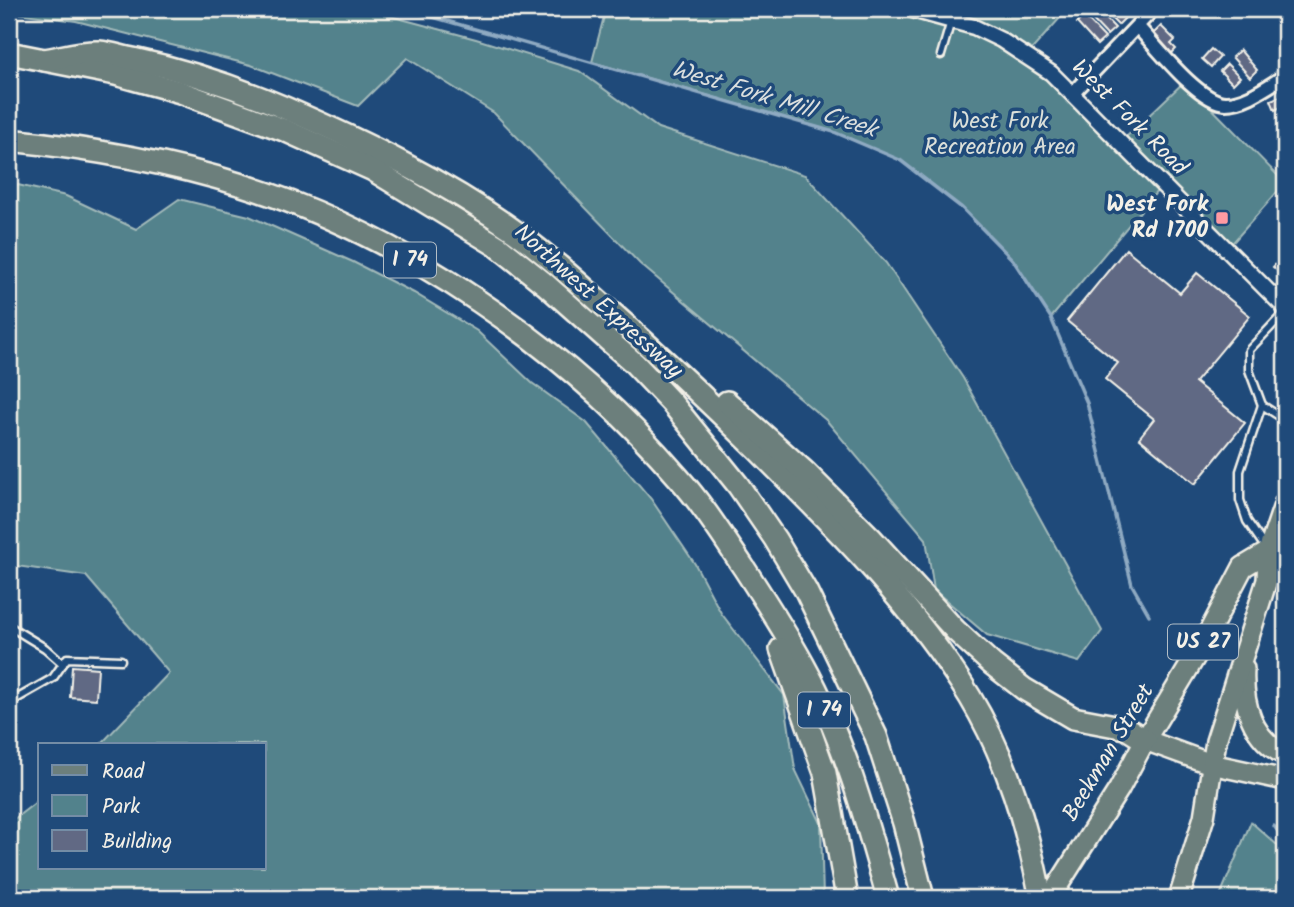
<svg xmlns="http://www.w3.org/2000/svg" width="1294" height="907" viewBox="0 0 1294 907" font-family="Kalam,sans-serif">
  <rect width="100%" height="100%" fill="#1f4a7a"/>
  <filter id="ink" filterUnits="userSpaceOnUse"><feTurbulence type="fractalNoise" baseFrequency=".0143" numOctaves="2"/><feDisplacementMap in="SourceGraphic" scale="14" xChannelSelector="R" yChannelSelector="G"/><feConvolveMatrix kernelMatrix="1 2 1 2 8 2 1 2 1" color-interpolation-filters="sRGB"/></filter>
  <g filter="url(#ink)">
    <g fill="#52828c" stroke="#a3baba" stroke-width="2">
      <path d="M9 9H364L476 39 579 71 658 128 805 175 886 263 963 378 1102 631 1079 662 987 635 934 590 926 539 827 421 640 264 494 113 407 58 358 106 251 65 76 21 9 12Z"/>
      <path d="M606 9H1068L1027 55 1122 141 1185 81 1285 183 1228 248 1163 184 1051 318 1013 260 962 208 900 160 834 132 592 62Z"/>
      <path d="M9 183 66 196 136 229 179 199 249 216 353 262 414 293 477 331 532 383 586 422 651 499 695 564 721 613 784 695 795 769 821 823 823 898H9V823L40 799V867H264V744H101L169 673 86 576 9 565Z"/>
      <path d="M1251 822 1285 852V898H1219Z"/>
    </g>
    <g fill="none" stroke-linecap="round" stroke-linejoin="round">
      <g stroke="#8faac2" stroke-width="3.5">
        <path d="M405 9 834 132 900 160 962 208 1013 260 1051 318 1087 403 1132 585 1149 615"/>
        <path d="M1274 826 1285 841"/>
      </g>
    </g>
    <g fill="#616984" stroke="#f4f1e8" stroke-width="2">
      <path d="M1097 9 1115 28 1107 35 1089 16Z"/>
      <path d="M1102 9H1118L1126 17 1118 25Z"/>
      <path d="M1084 16 1105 38 1097 45 1077 23Z"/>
      <path d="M1161 26 1175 40 1171 44 1176 49 1170 55 1151 36Z"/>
      <path d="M1211 49 1220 57 1211 67 1202 59Z"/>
      <path d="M1240 50 1257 70 1250 77 1232 57Z"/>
      <path d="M1227 64 1240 77 1233 84 1220 71Z"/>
      <path d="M1285 94V115H1284L1281 107 1275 110 1271 100Z"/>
      <path d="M1126 249 1180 293 1197 273 1250 316 1195 382 1245 423 1195 484 1139 438 1154 419 1105 379 1118 363 1067 321Z"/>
      <path d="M1285 254V271L1282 275 1273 267Z"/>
      <path d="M72 666 98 668 96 699 70 697Z"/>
    </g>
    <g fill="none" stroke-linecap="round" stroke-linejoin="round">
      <defs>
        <g id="service">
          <path d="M941 55 951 21"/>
          <path d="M1262 405 1285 420"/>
          <path d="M1265 547 1247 521 1240 500V471L1262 405 1249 370V350L1285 312"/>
          <path d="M9 626 45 648 63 664"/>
          <path d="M9 703 53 678 67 658 121 660"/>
        </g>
        <g id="minor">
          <path d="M1137 26C1155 45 1199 103 1226 103 1246 103 1268 86 1285 76"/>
          <path d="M1073 93 1153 9"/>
        </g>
        <path id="tertiary" d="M909 9 974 27 1001 40 1051 73 1285 308"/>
        <g id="primary">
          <path d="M1244 669C1242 704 1252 739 1285 755"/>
          <path d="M1145 740 1211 764 1285 780"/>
          <path d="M1050 898 1119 789 1145 740 1201 647 1243 567 1268 552"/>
          <path d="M1179 898 1204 817 1216 741 1267 580 1268 552 1285 502"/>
        </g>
        <g id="motorway">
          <path d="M9 53 115 74 180 92 284 130 373 170 499 247 545 284 634 363 671 402 738 485 775 539 806 591 876 736 904 823 923 898"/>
          <path d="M45 60C62 57 82 51 99 52 111 53 122 57 133 59 185 70 236 87 285 108 366 143 444 181 516 232 550 257 581 285 612 313 662 357 710 403 758 450 834 526 913 604 970 697 1008 760 1027 827 1041 898"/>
          <path d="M9 140C88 148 165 161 242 185 405 236 567 348 678 477 703 505 723 537 744 568 764 599 785 631 803 664 843 736 866 819 888 898"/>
          <path d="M727 402 805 472 872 539 955 630 992 664 1024 689 1073 718 1126 728 1145 740"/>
          <path d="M781 649 825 773 847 898"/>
        </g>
      </defs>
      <use href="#service" stroke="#f4f1e8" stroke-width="11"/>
      <use href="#minor" stroke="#f4f1e8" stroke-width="18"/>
      <use href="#tertiary" stroke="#f4f1e8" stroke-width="19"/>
      <use href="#primary" stroke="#f4f1e8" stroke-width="24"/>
      <use href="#motorway" stroke="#f4f1e8" stroke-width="26"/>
      <use href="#service" stroke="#1f4a7a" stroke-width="6"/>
      <use href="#minor" stroke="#1f4a7a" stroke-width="12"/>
      <use href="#tertiary" stroke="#1f4a7a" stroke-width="14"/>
      <use href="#primary" stroke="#6c7f7c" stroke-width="19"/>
      <use href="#motorway" stroke="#6c7f7c" stroke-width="21"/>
    </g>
  </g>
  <rect fill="#ff9aa2" stroke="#1f4a7a" stroke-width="2.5" x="1215" y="211" width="14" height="14" rx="3.5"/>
  <g text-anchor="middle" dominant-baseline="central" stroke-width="7" stroke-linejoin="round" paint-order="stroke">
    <g fill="#1f4a7a" stroke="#b4bfc7" stroke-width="2">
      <rect x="384" y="242.5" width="52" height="35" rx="5"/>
      <rect x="1168" y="624.5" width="70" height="35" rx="5"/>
      <rect x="798" y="692.5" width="52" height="35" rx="5"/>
    </g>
    <g font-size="21" font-weight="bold" fill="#f4f1e8">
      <text x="410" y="260">I 74</text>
      <text x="1203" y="642">US 27</text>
      <text x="824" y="710">I 74</text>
    </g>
    <g font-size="23" fill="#f4f1e8" stroke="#1f4a7a">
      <text transform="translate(1129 118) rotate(45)">West Fork Road</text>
      <text transform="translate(598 302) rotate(42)">Northwest Expressway</text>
      <text transform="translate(1109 753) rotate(-59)">Beekman Street</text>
    </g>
    <g font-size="23" fill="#dce0da" stroke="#1f4a7a">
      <text x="1000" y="122">West Fork<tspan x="1000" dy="26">Recreation Area</tspan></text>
    </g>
    <g font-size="23" font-weight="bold" fill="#f4f1e8" stroke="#1f4a7a" text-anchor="end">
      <text x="1208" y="205">West Fork<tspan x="1208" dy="26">Rd 1700</tspan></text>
    </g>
    <g font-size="24" font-style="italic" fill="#dbdfde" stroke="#1f4a7a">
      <text transform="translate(774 100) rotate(17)">West Fork Mill Creek</text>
    </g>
  </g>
  <rect width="1294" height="907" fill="none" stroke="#1f4a7a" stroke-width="35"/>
  <rect x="18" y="18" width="1259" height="872" fill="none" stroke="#f4f1e8" stroke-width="2.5" filter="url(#ink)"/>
  <rect x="38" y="743" width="228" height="126" fill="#1f4a7a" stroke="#748da6" stroke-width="2"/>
  <rect x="52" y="765" width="35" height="10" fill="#6c7f7c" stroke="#748da6" stroke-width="2"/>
  <text x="102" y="778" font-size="21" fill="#f4f1e8">Road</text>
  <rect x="52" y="795" width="35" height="21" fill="#52828c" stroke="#748da6" stroke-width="2"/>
  <text x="102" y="813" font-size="21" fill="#f4f1e8">Park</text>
  <rect x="52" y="830" width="35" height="21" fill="#616984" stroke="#748da6" stroke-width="2"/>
  <text x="102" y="848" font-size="21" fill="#f4f1e8">Building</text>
</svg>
